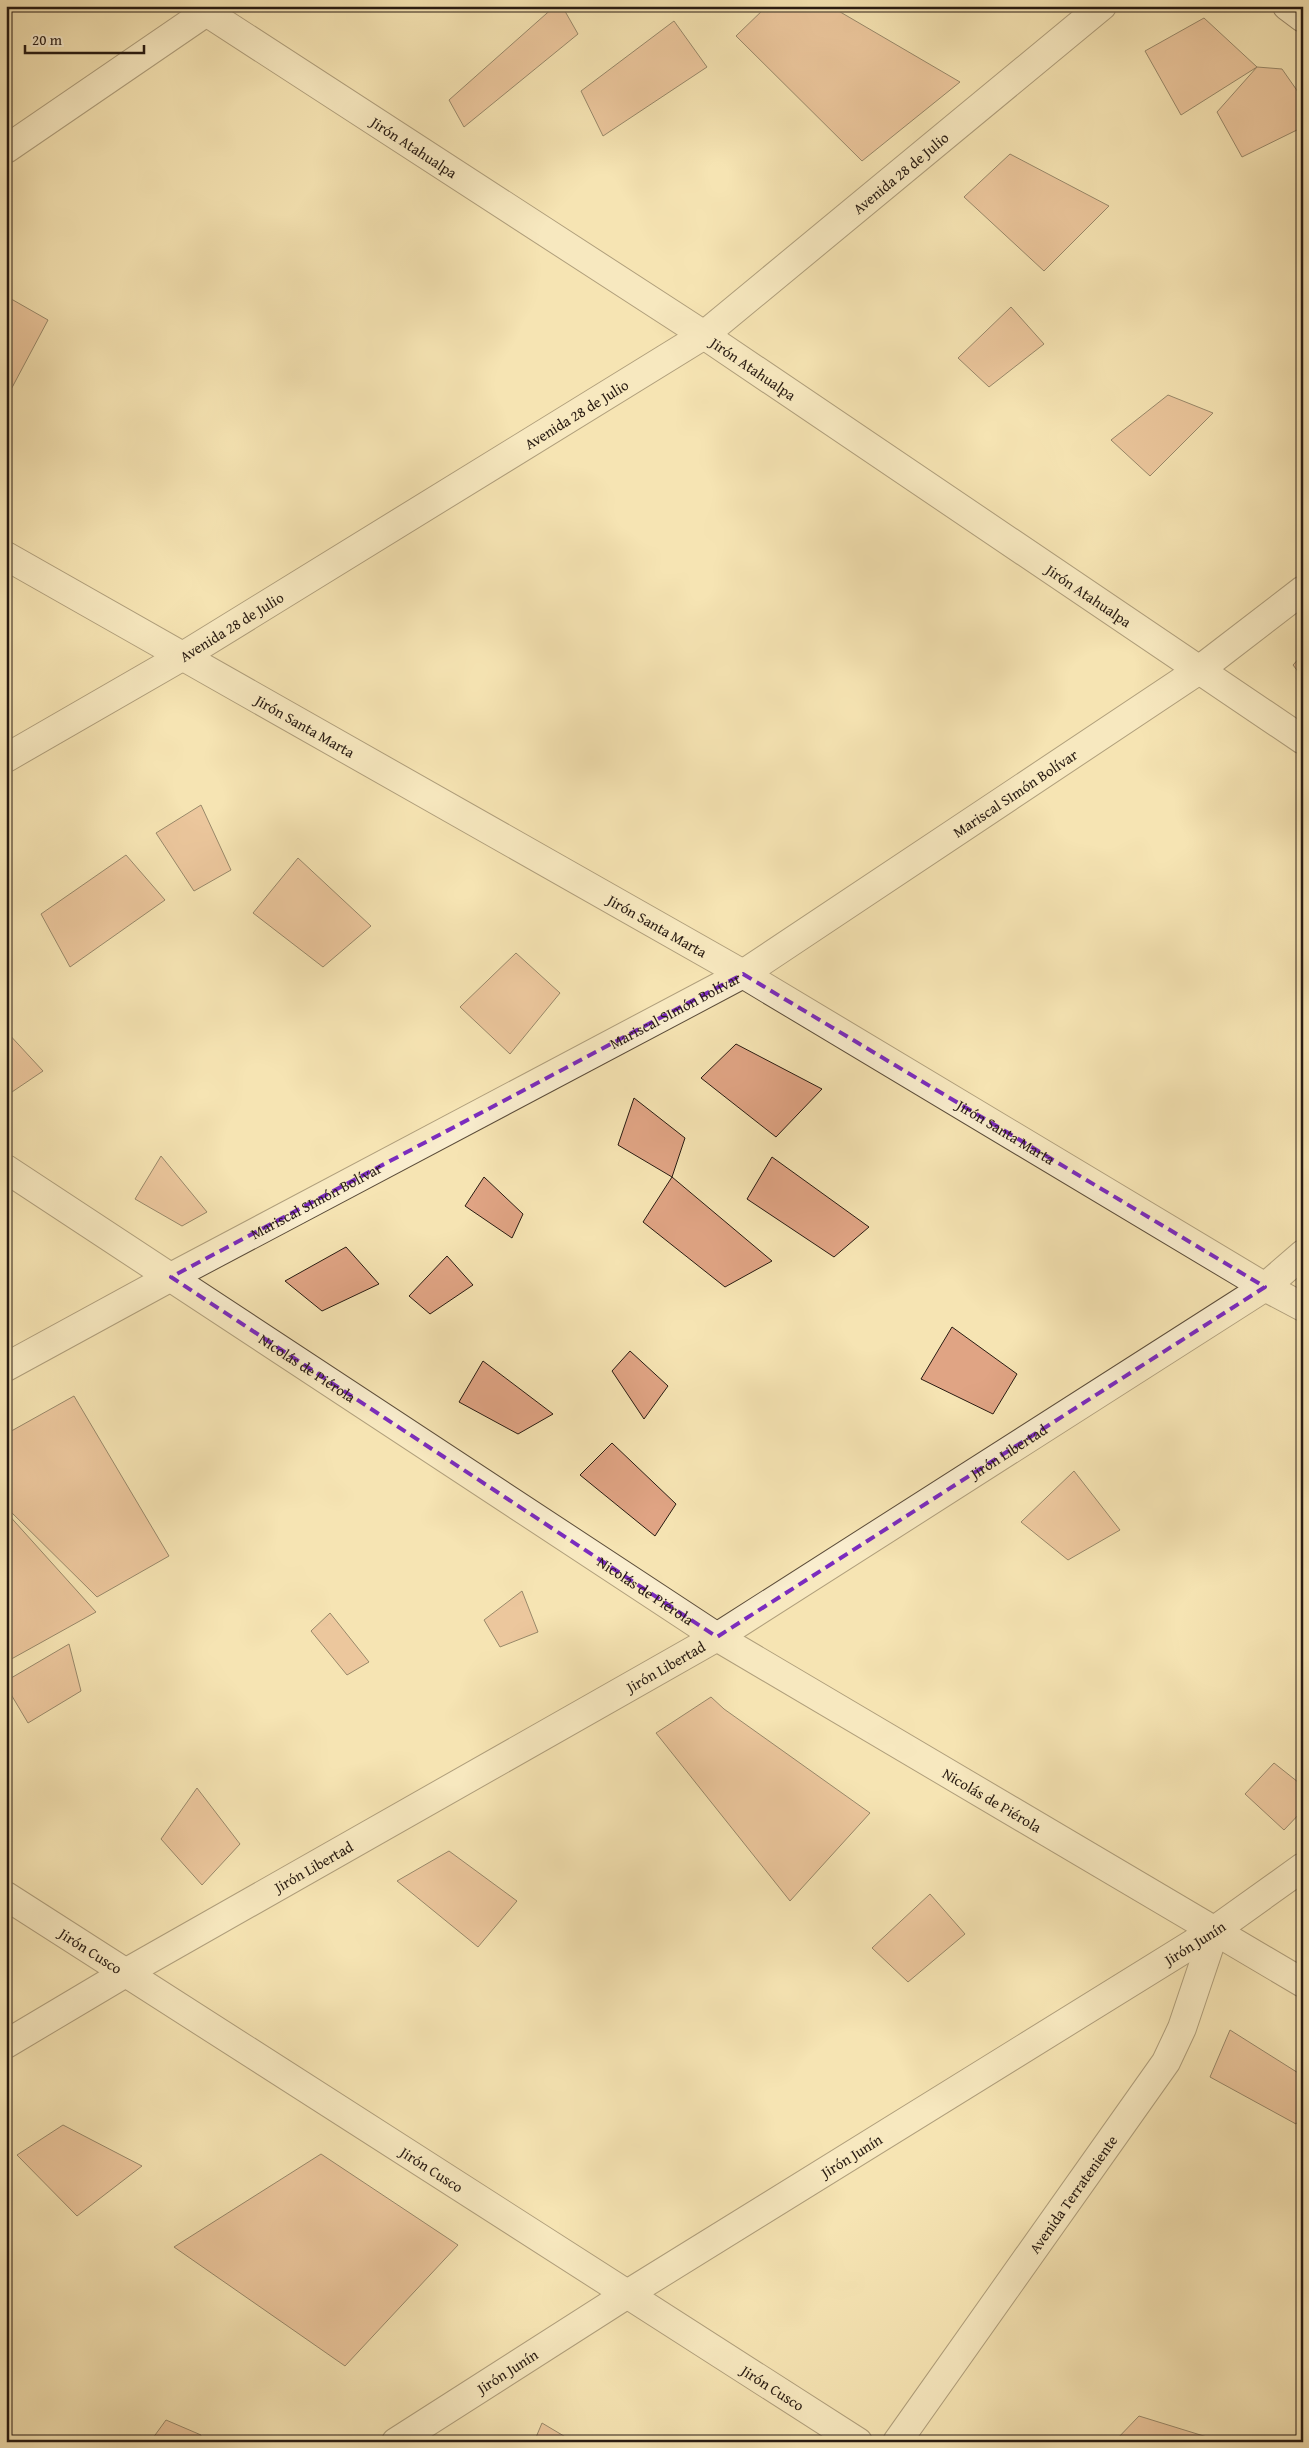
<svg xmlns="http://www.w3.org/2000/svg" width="1309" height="2448" viewBox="0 0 1309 2448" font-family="'Gentium Book Plus',serif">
  <rect width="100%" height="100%" fill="#f6e4b3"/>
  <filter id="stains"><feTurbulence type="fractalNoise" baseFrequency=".004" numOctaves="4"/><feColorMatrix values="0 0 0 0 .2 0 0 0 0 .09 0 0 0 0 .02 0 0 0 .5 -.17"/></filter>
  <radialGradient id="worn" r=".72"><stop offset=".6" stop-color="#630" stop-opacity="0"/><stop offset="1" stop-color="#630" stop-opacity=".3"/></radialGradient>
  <g fill="#e0a484" stroke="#281b12">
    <path d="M555 6H562L578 34 464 127 449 100Z"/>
    <path d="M767 6H830L960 82 862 161 736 36Z"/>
    <path d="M1204 18 1257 67 1181 115 1145 51Z"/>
    <path d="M674 21 707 67 603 136 581 91Z"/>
    <path d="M1257 67 1282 69 1303 99V127L1242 157 1217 112Z"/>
    <path d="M1010 154 1109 206 1044 271 964 197Z"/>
    <path d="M6 296 48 320 7 397H6Z"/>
    <path d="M1011 307 1044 344 989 387 958 358Z"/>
    <path d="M1168 395 1213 413 1150 476 1111 440Z"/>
    <path d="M1303 654V678L1293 665Z"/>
    <path d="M201 805 231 870 194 891 156 833Z"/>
    <path d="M126 855 165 900 70 967 41 914Z"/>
    <path d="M298 858 371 926 323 967 253 913Z"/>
    <path d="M516 953 560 993 510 1054 460 1007Z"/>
    <path d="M6 1031 43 1071 6 1096Z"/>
    <path d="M736 1044 822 1089 776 1137 701 1078Z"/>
    <path d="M634 1098 685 1138 672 1177 618 1145Z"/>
    <path d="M161 1156 207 1212 182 1226 135 1199Z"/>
    <path d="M772 1157 869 1227 834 1257 747 1199Z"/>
    <path d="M484 1177 523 1214 512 1238 465 1206Z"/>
    <path d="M672 1177 772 1261 725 1287 643 1222Z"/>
    <path d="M346 1247 379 1284 322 1311 285 1281Z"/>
    <path d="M447 1256 473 1285 430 1314 409 1296Z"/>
    <path d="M952 1327 1017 1374 993 1414 921 1379Z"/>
    <path d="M630 1351 668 1386 644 1419 612 1371Z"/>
    <path d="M483 1361 553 1414 518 1434 459 1402Z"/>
    <path d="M74 1396 169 1556 97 1597 6 1507V1434Z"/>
    <path d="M612 1443 676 1504 655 1536 580 1475Z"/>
    <path d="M1074 1471 1120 1530 1068 1560 1021 1522Z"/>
    <path d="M6 1512 96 1612 6 1662Z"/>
    <path d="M522 1591 538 1632 500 1647 484 1620Z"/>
    <path d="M330 1613 369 1662 347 1675 311 1631Z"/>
    <path d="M69 1644 81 1691 28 1723 6 1686V1681Z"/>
    <path d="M711 1697 724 1709 870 1813 790 1901 656 1733Z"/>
    <path d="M1274 1763 1303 1786V1810L1284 1830 1245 1794Z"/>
    <path d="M197 1788 240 1844 202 1885 161 1839Z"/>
    <path d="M449 1851 517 1901 478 1947 397 1881Z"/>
    <path d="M930 1894 965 1934 908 1982 872 1948Z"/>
    <path d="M1230 2030 1303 2076V2115L1296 2124 1210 2077Z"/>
    <path d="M63 2125 142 2166 77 2216 17 2155Z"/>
    <path d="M321 2154 458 2245 345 2366 174 2247Z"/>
    <path d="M1139 2416 1220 2441 1114 2442Z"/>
    <path d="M166 2420 201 2435 199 2442H150Z"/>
    <path d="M542 2423 574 2442H534Z"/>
  </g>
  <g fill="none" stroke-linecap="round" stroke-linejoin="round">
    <defs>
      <g id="street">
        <path id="s1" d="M197 6 704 335 1303 740"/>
        <path d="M6 149 215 6"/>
        <path id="s2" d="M6 556 743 974 1265 1287 1303 1307"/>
        <path id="s3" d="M6 758 183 656 704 335 1102 6"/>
        <path id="s4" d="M6 1169 717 1637 1303 1983"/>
        <path id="s5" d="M6 1367 171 1277 743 974 1199 670 1303 590"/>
        <path id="s6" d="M6 1896 858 2442"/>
        <path id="s7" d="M6 2044 127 1972 717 1637 1265 1287 1303 1254"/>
        <path id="s8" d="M396 2442 629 2293 1215 1930 1303 1867"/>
        <path id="s9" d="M897 2442 1166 2062 1182 2028 1215 1930"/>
      </g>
      <path id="secondary" d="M1287 6 1303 18"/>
    </defs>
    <use href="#street" stroke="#5c4d3a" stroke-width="30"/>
    <use href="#secondary" stroke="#281b12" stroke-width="30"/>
    <use href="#street" stroke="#f9edce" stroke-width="28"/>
    <use href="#secondary" stroke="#f9edce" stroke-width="28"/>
  </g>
  <path d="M0 0H1309V2448H0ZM743 974 1265 1287 717 1637 171 1277Z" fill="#f6e4b3" fill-opacity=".55" fill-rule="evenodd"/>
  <path fill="none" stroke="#7b2cbf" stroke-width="4" stroke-dasharray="10 6" stroke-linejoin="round" d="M743 974 1265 1287 717 1637 171 1277Z"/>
  <g text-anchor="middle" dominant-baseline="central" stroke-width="4.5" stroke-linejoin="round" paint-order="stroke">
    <g font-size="15" fill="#281b12" stroke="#f9edce">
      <text stroke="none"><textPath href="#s1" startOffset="259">Jirón Atahualpa</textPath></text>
      <text stroke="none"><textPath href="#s3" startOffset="1071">Avenida 28 de Julio</textPath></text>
      <text stroke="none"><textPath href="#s1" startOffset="664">Jirón Atahualpa</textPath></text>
      <text stroke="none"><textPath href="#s3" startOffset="666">Avenida 28 de Julio</textPath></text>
      <text stroke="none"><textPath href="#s1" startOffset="1069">Jirón Atahualpa</textPath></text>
      <text stroke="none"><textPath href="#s3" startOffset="261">Avenida 28 de Julio</textPath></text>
      <text stroke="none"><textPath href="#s2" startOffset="344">Jirón Santa Marta</textPath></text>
      <text stroke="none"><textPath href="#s5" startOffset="1162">Mariscal SImón Bolívar</textPath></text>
      <text stroke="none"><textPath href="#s2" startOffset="749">Jirón Santa Marta</textPath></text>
      <text stroke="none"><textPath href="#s5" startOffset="758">Mariscal SImón Bolívar</textPath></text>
      <text stroke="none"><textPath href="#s2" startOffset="1154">Jirón Santa Marta</textPath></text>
      <text stroke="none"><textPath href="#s5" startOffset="352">Mariscal SImón Bolívar</textPath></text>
      <text stroke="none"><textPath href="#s4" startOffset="361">Nicolás de Piérola</textPath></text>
      <text stroke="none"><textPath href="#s7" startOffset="1165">Jirón Libertad</textPath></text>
      <text stroke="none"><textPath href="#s4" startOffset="766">Nicolás de Piérola</textPath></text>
      <text stroke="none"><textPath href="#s7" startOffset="760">Jirón Libertad</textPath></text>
      <text stroke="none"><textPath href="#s4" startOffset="1171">Nicolás de Piérola</textPath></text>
      <text stroke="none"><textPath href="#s7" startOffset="355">Jirón Libertad</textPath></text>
      <text stroke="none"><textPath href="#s8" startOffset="942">Jirón Junín</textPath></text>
      <text stroke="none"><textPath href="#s6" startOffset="101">Jirón Cusco</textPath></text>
      <text stroke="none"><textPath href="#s8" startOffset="538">Jirón Junín</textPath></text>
      <text stroke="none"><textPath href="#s6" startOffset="506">Jirón Cusco</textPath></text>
      <text stroke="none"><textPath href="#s9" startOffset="304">Avenida Terrateniente</textPath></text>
      <text stroke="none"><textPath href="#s8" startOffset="132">Jirón Junín</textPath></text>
      <text stroke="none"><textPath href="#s6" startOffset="911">Jirón Cusco</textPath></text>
    </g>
  </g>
  <rect width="1309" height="2448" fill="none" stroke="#f6e4b3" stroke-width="25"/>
  <rect x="8" y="8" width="1294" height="2433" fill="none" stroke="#281b12" stroke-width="2.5"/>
  <rect x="12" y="12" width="1284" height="2423" fill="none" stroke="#281b12"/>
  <path d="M25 45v8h119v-8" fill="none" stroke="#281b12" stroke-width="2.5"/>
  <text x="32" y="45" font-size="15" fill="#281b12" stroke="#f9edce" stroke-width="4" paint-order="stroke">20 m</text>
  <rect width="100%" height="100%" filter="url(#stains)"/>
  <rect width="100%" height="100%" fill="url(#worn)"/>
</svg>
